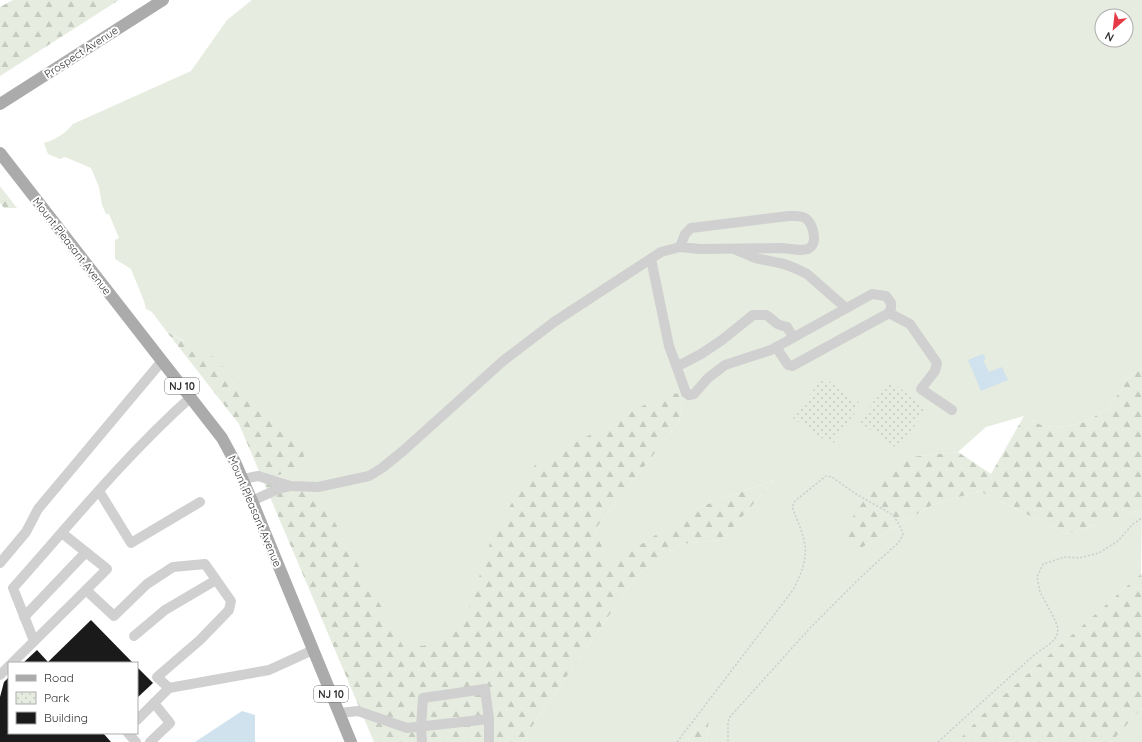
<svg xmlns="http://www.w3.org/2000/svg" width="1142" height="742" viewBox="0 0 1142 742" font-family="Quicksand,sans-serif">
  <defs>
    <pattern id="forest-firs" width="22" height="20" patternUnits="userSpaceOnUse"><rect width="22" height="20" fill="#e6ecdf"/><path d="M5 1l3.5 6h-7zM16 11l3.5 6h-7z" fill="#c6cbc0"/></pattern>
    <pattern id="park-dots" width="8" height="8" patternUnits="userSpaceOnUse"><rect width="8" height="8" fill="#e6ecdf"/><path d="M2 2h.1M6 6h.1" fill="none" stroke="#c6cbc0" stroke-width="1.8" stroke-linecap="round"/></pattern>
  </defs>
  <rect width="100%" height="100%" fill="#fff"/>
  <g fill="#e6ecdf" fill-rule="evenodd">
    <path d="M252 0H1142V368L1130 376 1109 408 1085 422 1061 428 1041 425 1024 416 986 427 958 452 910 457 856 551 932 505 979 491 1067 534 1142 509 1141 574 988 709 957 742H706L709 721 694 731 687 742H521L637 575 681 544 722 540 774 480 697 508 608 567 596 528 679 422 684 395 667 393 463 615 458 639 407 660 298 483 276 476 284 472 296 470 183 340 167 332 152 312 146 309 144 301 131 269 115 259V240L119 238 109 214H106L102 205 99 187 91 168 65 157 60 159 48 154 44 143C55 140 66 133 73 124L191 71 227 20ZM1102 16H1126V40H1102Z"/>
    <path d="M1142 708V742H1111Z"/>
  </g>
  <g fill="url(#forest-firs)">
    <path d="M13 0H119L0 76V7Z"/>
    <path d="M0 186 17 208H4L0 203Z"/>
    <path d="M167 332 213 357 300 441C304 451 308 465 295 470 288 473 282 473 276 476L278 479 300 483H314L323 501 404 648 437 644 469 608 493 534 535 465 668 392 684 395 679 422 596 528 608 566 697 508 774 480 722 540 681 544 637 575 521 742H374L239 424Z"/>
    <path d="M1142 368V509L1067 534 979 491 932 505 856 551 841 534 886 469 909 457 958 452 991 474 1024 416 1041 425 1061 428 1085 422 1109 408 1130 376Z"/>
    <path d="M1142 573V708L1111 742H957L988 709Z"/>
    <path d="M709 720 706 742H687L694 731Z"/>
  </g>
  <g fill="url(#park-dots)">
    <path d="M823 377 861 404 832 445 793 418Z"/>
    <path d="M889 380 927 408 898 449 859 422Z"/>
  </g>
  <g fill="#cfe2ee">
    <path d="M983 354 986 359 983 360 989 372 1002 367 1008 380 981 391 968 360Z"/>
    <path d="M242 711 255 715V742H195Z"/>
  </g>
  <g fill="#1a1a1a">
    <path d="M91 620 133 663H23L37 650 48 662Z"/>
    <path d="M137 667 153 683 137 698Z"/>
    <path d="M9 677V733H103L111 742H0V697L4 682Z"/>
  </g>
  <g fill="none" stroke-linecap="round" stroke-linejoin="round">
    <g stroke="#cdcdcd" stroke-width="1.5" stroke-dasharray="2 2" stroke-linecap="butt">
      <path d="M677 742 793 590C812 553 807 544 792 507L795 501 826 476 832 477 856 494 893 515 901 528 903 535 898 543 862 576 810 628 729 718 728 724V742"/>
      <path d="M938 742 1033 656 1051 643 1057 636 1058 628 1054 618 1040 592 1037 577 1043 564 1065 557 1079 558 1099 553 1118 541 1133 524 1142 518"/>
    </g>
    <g stroke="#d0d0d0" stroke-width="10">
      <path d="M736 250 755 258 784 264 797 269 807 274 846 308"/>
      <path d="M651 259 669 346 676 365 682 364 701 354 722 340 753 315H766C776 321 773 324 787 327L793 337"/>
      <path d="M889 313 910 324 937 363 935 371 921 389 952 410"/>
      <path d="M676 365 686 393 689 395 694 394 708 378 725 365 771 350 872 294 886 296 891 303V308L889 313 792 366 788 365 776 347"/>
      <path d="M243 479 258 476 291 486 318 487 369 476 382 468 403 451 503 361 554 322 661 252 680 247 700 249 782 248 800 250 808 249C810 248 812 246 813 244 816 237 812 222 805 218 800 215 794 216 789 216L691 228 685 234 680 247"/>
      <path d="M99 491 131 543 200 502"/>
      <path d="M252 501 278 489 291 486"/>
      <path d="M62 533 107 569 86 590"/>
      <path d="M0 563 26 532 38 509 162 361"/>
      <path d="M24 617 86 552"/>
      <path d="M134 636 165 610 216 580"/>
      <path d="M34 641 13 588C71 523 126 455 191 397"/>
      <path d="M12 663 86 590 114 616 147 584 173 567 205 564 231 601 229 610 200 640 157 677 169 688"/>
      <path d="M0 675 9 666"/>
      <path d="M339 713 358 711 407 728 489 719"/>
      <path d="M137 720 154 703"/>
      <path d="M128 733 136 742"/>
      <path d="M150 742 170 723 154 703 169 688 269 670 313 650"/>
      <path d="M422 742 421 726 423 698 485 689 489 719V742"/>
    </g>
    <g stroke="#ababab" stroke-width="12">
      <path d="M0 104 163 0"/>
      <path d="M0 153 222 438 235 462 252 501 351 742"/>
    </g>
  </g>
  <g text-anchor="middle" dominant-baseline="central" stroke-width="4" stroke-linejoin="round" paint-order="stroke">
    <g fill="#fff" stroke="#707070" stroke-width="1">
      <rect x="165" y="378" width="34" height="16" rx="3"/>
      <rect x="314" y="686" width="34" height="16" rx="3"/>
    </g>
    <g font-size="10" font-weight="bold" fill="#333">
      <text x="182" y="386">NJ 10</text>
      <text x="331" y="694">NJ 10</text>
    </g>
    <g font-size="11" fill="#333" stroke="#fff">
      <text transform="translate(81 52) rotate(-33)">Prospect Avenue</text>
      <text transform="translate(72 246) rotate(52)">Mount Pleasant Avenue</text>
      <text transform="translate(255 511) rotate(67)">Mount Pleasant Avenue</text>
    </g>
  </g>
  <rect x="8" y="662" width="130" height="72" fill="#ffffff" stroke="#adadad"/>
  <rect x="16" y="675" width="20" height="6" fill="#ababab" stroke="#adadad"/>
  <text x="44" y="682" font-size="12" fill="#333333">Road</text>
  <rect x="16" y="692" width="20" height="12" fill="url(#park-dots)" stroke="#adadad"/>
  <text x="44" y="702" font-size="12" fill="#333333">Park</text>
  <rect x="16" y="712" width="20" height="12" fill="#1a1a1a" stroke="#adadad"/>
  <text x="44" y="722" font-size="12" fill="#333333">Building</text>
  <g transform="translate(1114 28) rotate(208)"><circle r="19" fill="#ffffff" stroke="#adadad"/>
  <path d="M0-3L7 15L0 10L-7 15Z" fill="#e63946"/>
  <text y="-6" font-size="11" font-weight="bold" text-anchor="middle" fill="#333333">N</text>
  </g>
</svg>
